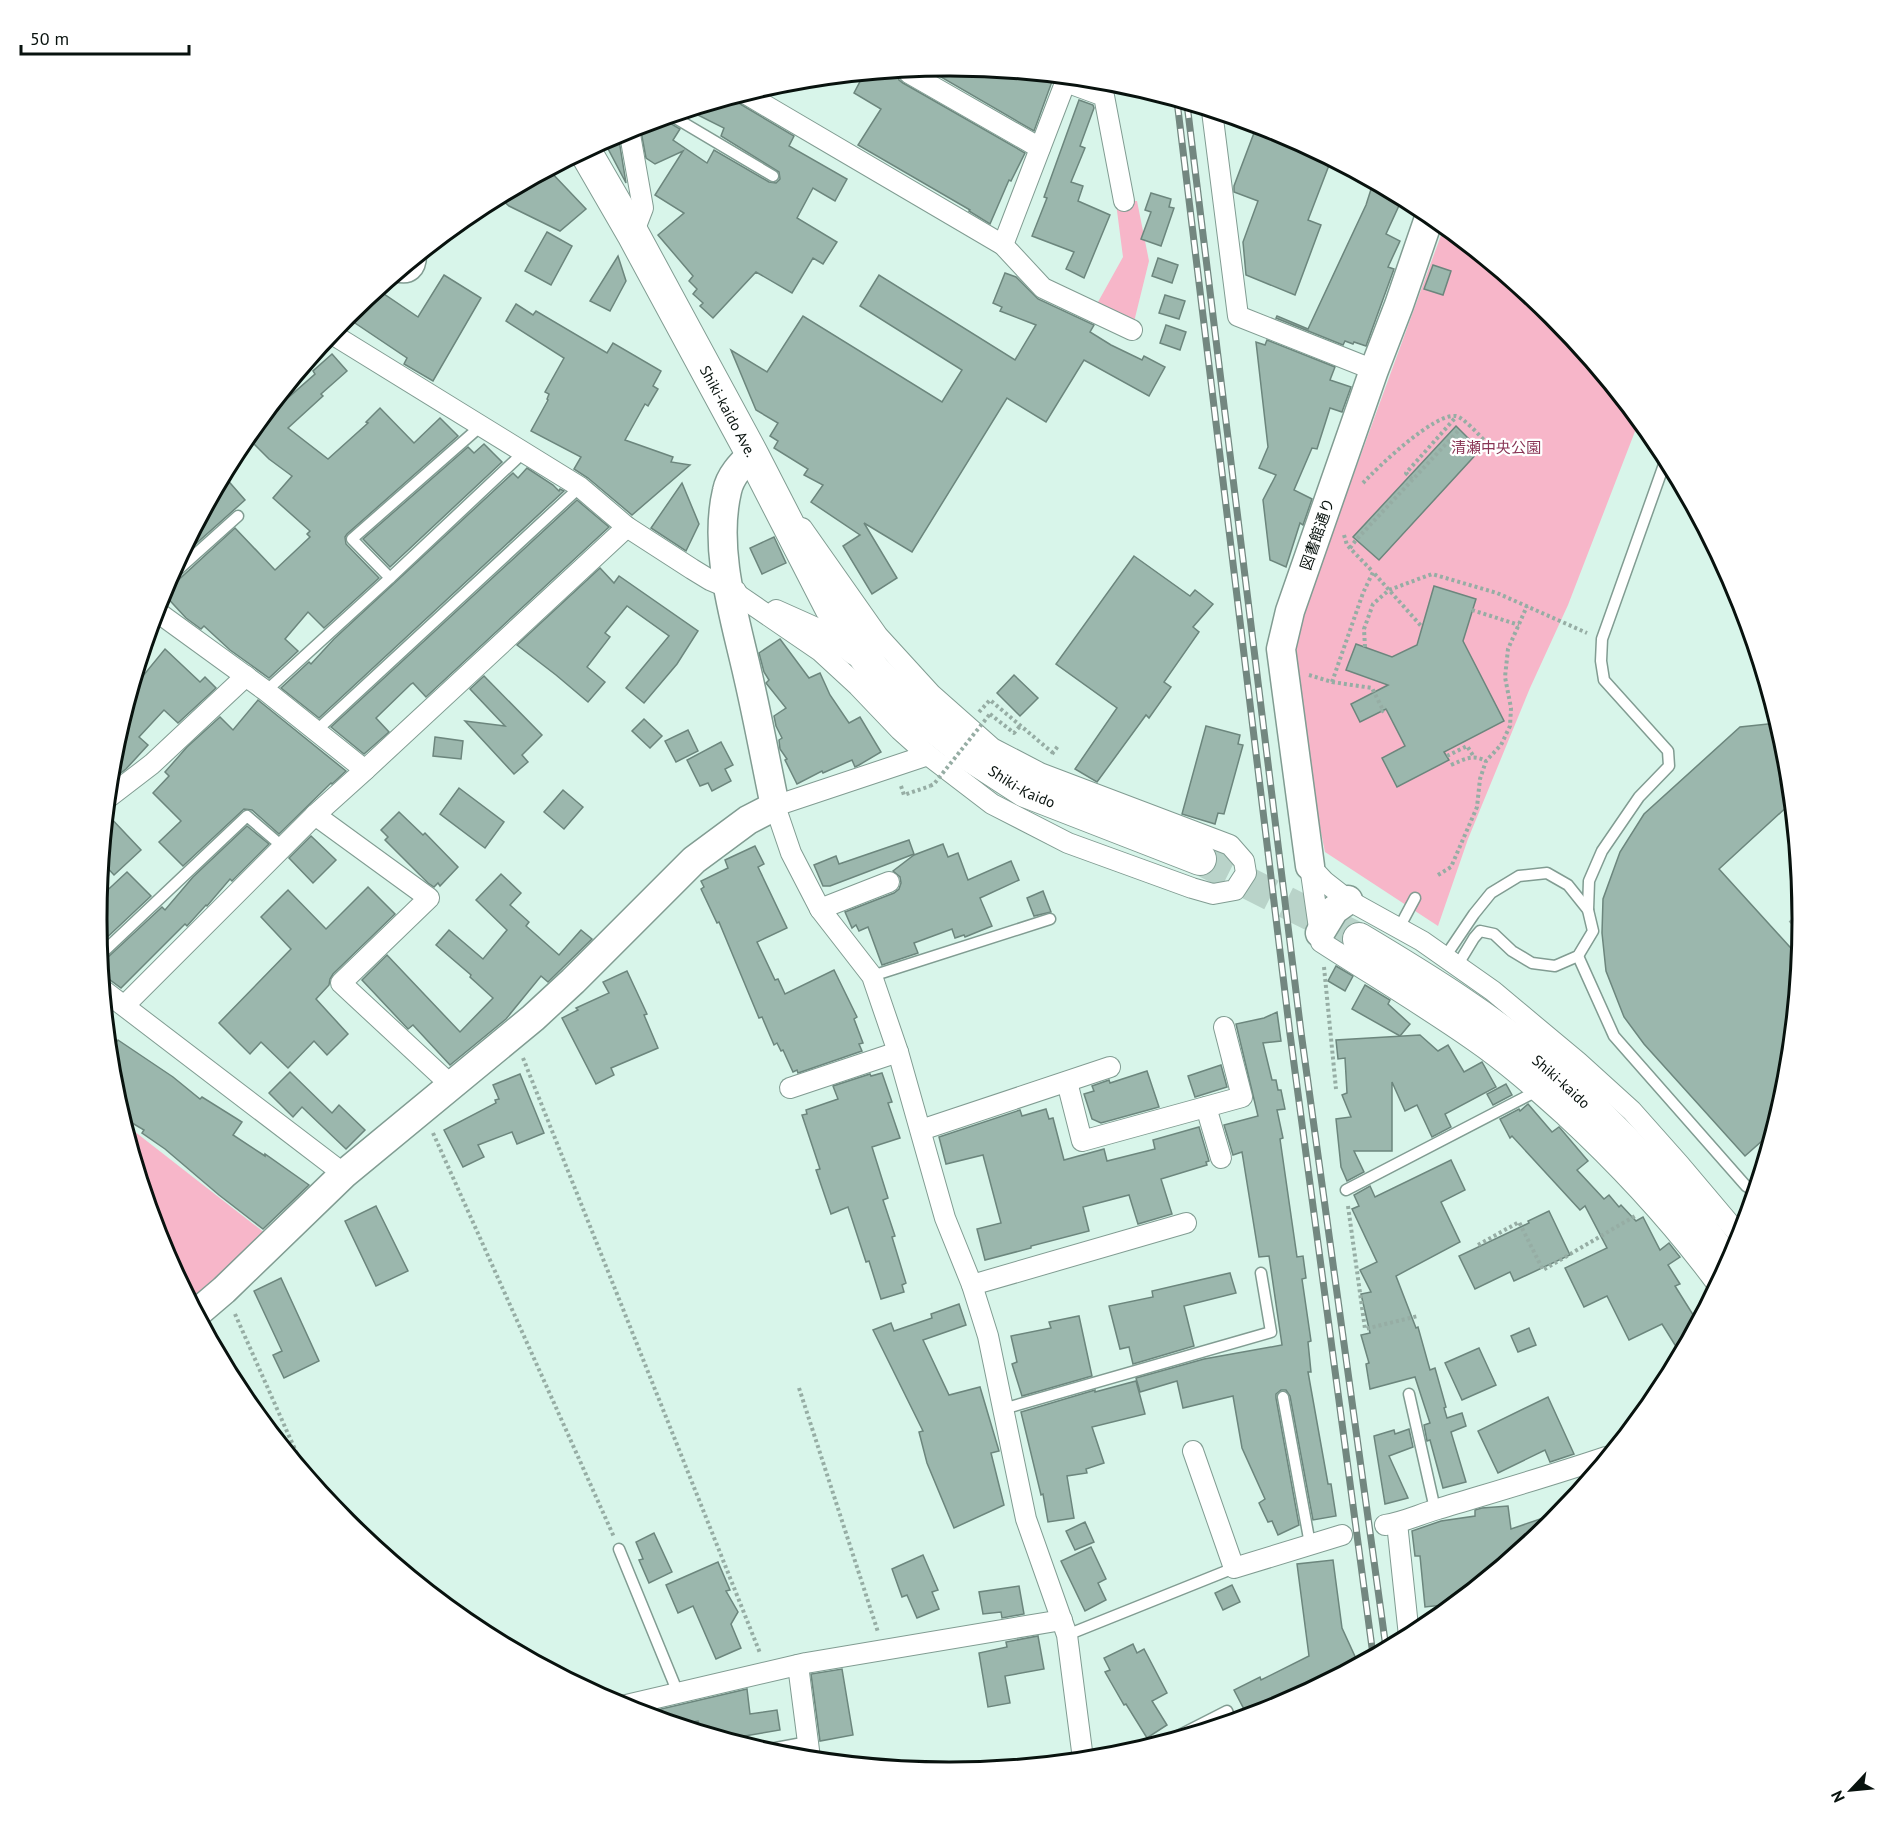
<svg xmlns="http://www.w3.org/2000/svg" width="1899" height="1838" viewBox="0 0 1899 1838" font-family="'PT Sans','Noto Sans JP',sans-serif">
  <rect width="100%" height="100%" fill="#d8f5ea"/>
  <g fill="#f7b6c9">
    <path d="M1124 201H1137L1149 261 1132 330 1093 311 1123 257 1116 203Z"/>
    <path d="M1444 227 1553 316 1639 421 1568 605 1530 688 1468 839 1438 926 1325 852 1307 764 1290 649Z"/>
    <path d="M125 1124 275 1241 197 1313 161 1245Z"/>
  </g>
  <g fill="#9bb7ad" stroke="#6c867d" stroke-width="1.5">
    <path d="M950 66 1054 76 1034 131 934 73 936 67Z"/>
    <path d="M893 72 897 74 899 80 903 83 1025 153 1011 181 1009 180 990 224 969 211 970 210 858 145 881 109 854 93 864 74Z"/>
    <path d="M735 97 740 104 794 136 789 146 847 179 835 201 813 188 797 218 837 242 823 264 813 258 792 293 756 272 713 318 700 306 703 303 693 294 697 289 689 281 693 276 658 235 684 213 655 195 683 151 655 164 646 158 640 126 665 118 668 122 680 129 673 140 707 163 714 150 769 182 776 183 780 179 779 172 721 136 724 128 690 111 687 116 682 113Z"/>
    <path d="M1079 100 1093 105 1094 108 1080 146 1085 148 1071 182 1083 186 1078 201 1110 215 1084 278 1066 269 1074 252 1032 236 1047 198 1044 197Z"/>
    <path d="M1257 125 1276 131 1331 160 1308 220 1321 225 1295 295 1246 275 1243 242 1258 201 1234 192V186Z"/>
    <path d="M618 134 626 183 604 141Z"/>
    <path d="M549 170 586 209 560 231 509 206 499 197Z"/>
    <path d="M1373 183 1402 199 1386 234 1400 241 1388 267 1394 269 1366 346 1354 342 1353 344 1345 341 1343 345 1276 318 1277 316 1308 329 1366 205Z"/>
    <path d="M1151 193 1171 199 1169 207 1174 208 1161 246 1141 239 1151 212 1145 210Z"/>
    <path d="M547 232 572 246 551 285 525 271Z"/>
    <path d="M618 256 626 281 610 311 590 301Z"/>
    <path d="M1158 258 1178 265 1172 283 1152 276Z"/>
    <path d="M1433 265 1451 271 1443 295 1424 289Z"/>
    <path d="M1005 273 1016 277 1038 299 1094 325 1090 332 1111 345 1142 360 1144 356 1165 367 1149 396 1084 360 1046 422 1007 398 912 552 864 523 897 578 872 594 843 546 860 535 811 502 823 485 804 475 808 469 774 448 778 441 770 436 778 423 756 410 731 350 767 372 803 316 942 402 962 370 860 306 879 275 1015 360 1036 325 1000 311 1002 307 993 303Z"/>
    <path d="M444 275 481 298 433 381 404 364 407 358 346 317 378 290 418 317Z"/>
    <path d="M1165 295 1185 301 1179 319 1159 313Z"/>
    <path d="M516 304 533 315 536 311 607 353 613 343 661 371 653 386 658 389 648 406 645 404 625 440 673 457 671 462 690 465 632 515 588 478 574 469 581 457 531 431 548 400 547 399 549 394 545 392 564 358 506 321Z"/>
    <path d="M1166 325 1186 332 1180 350 1160 343Z"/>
    <path d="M1267 340 1335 367 1330 380 1351 387 1342 412 1330 408 1317 449 1312 448 1294 490 1312 499 1303 525 1300 523 1286 567 1270 560 1263 500 1276 475 1259 468 1268 447 1256 342 1265 345Z"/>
    <path d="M332 354 347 371 321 394 323 396 288 428 328 459 368 423 366 422 380 408 414 443 440 418 458 436 347 534 345 537 346 544 379 578 324 628 308 612 285 639 298 651 269 678 230 650 204 626 201 629 186 618 162 592 166 583 171 584 175 583 235 528 275 570 310 537 307 534 310 531 273 498 292 476 269 459 247 437 264 416 265 418 315 374 313 371Z"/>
    <path d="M1456 426 1480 450 1379 560 1353 537Z"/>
    <path d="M484 444 502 462 390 567 363 539 468 447 474 453Z"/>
    <path d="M527 468 553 485 559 491 560 489 564 491 319 718 281 688 309 662 311 664 334 639 513 473 518 478Z"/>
    <path d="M224 476 245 500 180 558 191 537Z"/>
    <path d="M682 483 699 524 686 551 651 528Z"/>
    <path d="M577 500 609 527 426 697 413 683 411 684 376 718 389 732 364 754 331 727Z"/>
    <path d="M774 537 786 563 762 574 750 548Z"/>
    <path d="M1134 556 1190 596 1195 590 1213 604 1193 627 1199 632 1164 682 1171 687 1149 718 1146 715 1097 782 1075 769 1117 708 1056 664Z"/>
    <path d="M600 568 614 583 619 576 698 631 677 664 644 703 626 688 669 636 627 606 605 633 610 637 587 667 605 682 588 702 556 675 517 645Z"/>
    <path d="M1434 586 1476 599 1463 641 1504 721 1444 752 1449 760 1397 787 1382 758 1405 746 1386 709 1360 722 1351 704 1388 685 1346 670 1356 644 1392 657 1417 645Z"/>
    <path d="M780 639 809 678 820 673 830 695 849 723 860 717 881 752 859 765 855 767 852 760 823 773 822 771 797 784 785 760 787 759 780 749 779 740 782 738 776 726 774 716 786 708 766 683 769 680 764 672 759 653Z"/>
    <path d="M165 649 200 682 205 677 216 688 178 723 164 710 139 737 148 745 126 769 110 781 113 752 133 688Z"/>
    <path d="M1014 675 1038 698 1020 716 997 693Z"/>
    <path d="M484 676 542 735 522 755 528 762 514 774 465 721 505 726 470 689Z"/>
    <path d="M258 700 346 771 332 784 331 783 279 834 252 810 244 809 183 866 159 842 181 821 153 793 169 776 165 772 187 747 220 717 233 730Z"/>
    <path d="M644 719 662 736 650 748 632 731Z"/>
    <path d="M1777 723 1786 753 1791 803 1719 869 1799 957 1786 1086 1772 1132 1745 1156 1644 1044 1624 1017 1606 971 1602 933 1603 899 1620 852 1644 814 1740 727Z"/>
    <path d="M1206 726 1240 735 1238 744 1243 745 1224 814 1218 813 1215 824 1182 814Z"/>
    <path d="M688 730 698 751 676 762 665 741Z"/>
    <path d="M435 737 463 741 461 759 433 756Z"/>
    <path d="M721 742 733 765 725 769 731 781 712 791 708 783 700 786 687 760Z"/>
    <path d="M459 788 504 822 485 848 440 814Z"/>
    <path d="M563 790 583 807 564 829 544 812Z"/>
    <path d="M399 812 423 835 425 833 458 867 440 886 438 883 434 887 428 883 385 840 388 837 381 830Z"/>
    <path d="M107 814 141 850 114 875 102 862Z"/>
    <path d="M247 826 269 844 232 881 230 879 207 906 206 905 187 926 185 924 121 988 110 980 103 978 101 962 105 960 162 907 165 910 193 877Z"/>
    <path d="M311 836 336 860 313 883 289 858Z"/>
    <path d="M909 840 914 854 830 886H823L814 865 836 856 839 864Z"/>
    <path d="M943 844 948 857 958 853 968 880 1011 861 1019 880 980 898 992 926 965 937 964 935 955 938 952 929 914 943 918 953 882 965 868 927 859 931 856 925 852 928 845 912 894 893 899 889 901 883 900 877 893 871 914 855Z"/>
    <path d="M755 846 764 864 758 867 787 928 757 942 775 980 778 979 785 994 834 970 857 1017 854 1019 863 1043 859 1044 862 1051 798 1073 797 1070 793 1072 783 1050 781 1051 777 1043 774 1045 762 1017 759 1018 719 922 717 923 701 889 704 887 701 881 728 868 725 860Z"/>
    <path d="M127 872 151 896 99 945 97 919 98 899Z"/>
    <path d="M501 874 521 893 510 905 529 922 526 926 559 955 581 930 592 939 548 982 541 976 506 1019 450 1065 413 1025 408 1029 362 980 387 955 460 1032 493 998 470 977 471 975 436 945 449 930 483 959 507 930 476 900Z"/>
    <path d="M368 887 395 914 333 974 330 979 329 985 316 999 348 1034 327 1055 314 1041 288 1068 261 1042 250 1054 219 1023 291 949 261 917 288 890 326 929Z"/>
    <path d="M1043 891 1051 912 1034 916 1027 898Z"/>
    <path d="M1336 966 1353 976 1345 991 1328 981Z"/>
    <path d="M627 971 647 1014 644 1015 658 1048 611 1068 614 1075 596 1084 562 1018 578 1010 576 1008 609 993 603 982Z"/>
    <path d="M1365 985 1390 1000 1388 1004 1410 1024 1400 1036 1352 1009Z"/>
    <path d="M1277 1012 1281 1041 1263 1043 1272 1080H1276L1278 1090H1281L1285 1109 1277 1110 1283 1138 1280 1139 1297 1257 1303 1256 1306 1278 1302 1279 1311 1341 1308 1342 1311 1372H1308L1328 1484H1331L1336 1516 1313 1520 1290 1396 1286 1390H1281L1276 1394V1398L1299 1525 1278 1535 1272 1521 1268 1522 1259 1503 1265 1499 1242 1448 1233 1396 1183 1408 1177 1381 1140 1392 1136 1378 1204 1359 1282 1345 1269 1256 1259 1257 1242 1152 1233 1155 1224 1125 1258 1116 1236 1024 1264 1018Z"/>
    <path d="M1420 1035 1438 1051 1448 1045 1464 1072 1482 1062 1496 1087 1445 1114 1451 1127 1432 1137 1417 1105 1405 1111 1392 1082V1151H1354L1364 1172 1347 1181 1341 1167 1336 1119 1351 1117 1342 1095 1347 1093 1345 1058 1338 1059 1336 1040Z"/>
    <path d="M118 1040 173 1077 200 1099 202 1097 242 1122 233 1135 265 1156V1154L309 1185 263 1229 219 1195 165 1149 142 1133 144 1130 122 1117 113 1085 110 1051Z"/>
    <path d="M1221 1065 1227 1087 1195 1097 1188 1076Z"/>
    <path d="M1147 1071 1159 1107 1101 1123 1092 1119 1084 1094 1094 1091 1092 1086 1109 1080 1110 1083Z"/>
    <path d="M290 1072 332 1113 339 1105 365 1130 346 1149 302 1107 293 1117 269 1093Z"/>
    <path d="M882 1073 892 1102 888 1103 900 1138 872 1147 888 1198 883 1200 895 1236 892 1237 906 1283 902 1285 904 1292 881 1299 869 1261 866 1262 848 1207 831 1214 816 1170 820 1169 802 1115 807 1114 806 1110 838 1099 833 1086 870 1074 871 1076Z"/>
    <path d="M520 1074 544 1133 517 1144 512 1132 478 1145 484 1157 463 1167 444 1130 496 1103 495 1100 499 1099 493 1085Z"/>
    <path d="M1506 1084 1512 1095 1493 1105 1487 1094Z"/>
    <path d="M1528 1104 1552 1132 1559 1127 1560 1128 1588 1161 1577 1170 1604 1199 1609 1195 1619 1207 1621 1205 1636 1221 1643 1217 1660 1250 1669 1243 1680 1257 1668 1265 1680 1284 1675 1286 1697 1321 1680 1353 1662 1324 1629 1340 1607 1296 1584 1307 1565 1268 1607 1248 1585 1206 1580 1210 1512 1136 1510 1138 1500 1119 1519 1109 1520 1111Z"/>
    <path d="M1046 1109 1049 1119 1053 1118 1064 1160 1104 1149 1107 1161 1155 1149 1153 1140 1199 1127 1209 1161 1206 1162 1207 1165 1161 1179 1172 1214 1138 1224 1129 1195 1083 1207 1089 1231 1031 1246V1248L985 1260 977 1229 1001 1223 983 1155 946 1164 939 1137 1020 1110 1022 1116Z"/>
    <path d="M1451 1160 1465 1190 1441 1202 1460 1242 1396 1276 1416 1328 1418 1327 1430 1370 1435 1368 1446 1407 1444 1408 1447 1418 1462 1413 1466 1426 1451 1432 1466 1482 1443 1488 1430 1440 1427 1441 1424 1425 1430 1423 1415 1377 1370 1389 1366 1364 1369 1363 1361 1335 1370 1333 1361 1294 1371 1292 1360 1270 1377 1262 1352 1209 1359 1206 1354 1195 1370 1186 1375 1197Z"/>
    <path d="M376 1206 408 1271 376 1286 345 1221Z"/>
    <path d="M1549 1211 1570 1255 1514 1281 1510 1272 1475 1289 1459 1256 1529 1223 1528 1221Z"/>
    <path d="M1230 1273 1236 1293 1184 1306 1194 1346 1133 1364 1129 1347 1120 1349 1109 1306 1153 1297 1152 1291Z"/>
    <path d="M281 1278 319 1361 284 1378 273 1355 282 1351 254 1291Z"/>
    <path d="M959 1304 966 1325 923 1340 949 1395 980 1387 999 1451 991 1453 1004 1505 954 1528 927 1463 919 1432 923 1431 873 1330 891 1323 894 1331 932 1318 931 1314Z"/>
    <path d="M1079 1316 1092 1376 1022 1396 1012 1364 1017 1362 1011 1336 1051 1328 1049 1322Z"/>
    <path d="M1529 1328 1536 1345 1518 1352 1511 1336Z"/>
    <path d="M1479 1348 1496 1385 1462 1400 1445 1363Z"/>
    <path d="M1136 1381 1145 1414 1092 1427 1104 1463 1086 1469 1087 1473 1067 1476 1074 1518 1048 1522 1043 1494 1041 1495 1021 1412 1095 1390V1392Z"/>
    <path d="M1548 1397 1574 1454 1550 1462 1545 1450 1498 1473 1478 1431Z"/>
    <path d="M1409 1429 1413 1447 1389 1456 1408 1498 1385 1504 1374 1436 1394 1430 1395 1434Z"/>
    <path d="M1508 1506 1511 1529 1561 1512 1552 1522 1452 1604 1425 1607 1420 1556H1415L1412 1531 1441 1521 1475 1516V1510L1482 1508Z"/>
    <path d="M1085 1522 1094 1542 1075 1550 1066 1531Z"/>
    <path d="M654 1533 672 1572 649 1583 639 1560 643 1559 636 1542Z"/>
    <path d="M1091 1547 1106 1579 1098 1583 1106 1600 1085 1611 1061 1561Z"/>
    <path d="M923 1555 938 1590 932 1592 939 1609 917 1618 907 1595 902 1597 892 1569Z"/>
    <path d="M1333 1560 1342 1628 1358 1663 1333 1675 1332 1672 1246 1713 1234 1690 1260 1677 1261 1680 1309 1656 1297 1564Z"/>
    <path d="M718 1562 730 1590 726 1591 738 1612 731 1624 741 1648 716 1659 693 1606 678 1613 666 1585Z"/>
    <path d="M1232 1585 1240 1602 1223 1610 1215 1593Z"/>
    <path d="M1019 1586 1024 1614 1002 1618 1001 1612 983 1614 979 1592Z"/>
    <path d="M1038 1636 1044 1669 1005 1676 1010 1703 988 1707 979 1653 1007 1647 1006 1642Z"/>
    <path d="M1133 1644 1137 1653 1144 1649 1167 1693 1152 1701 1167 1725 1147 1738 1126 1704 1124 1705 1105 1672 1110 1670 1104 1658Z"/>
    <path d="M842 1669 853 1735 820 1741 811 1674Z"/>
    <path d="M747 1689 750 1714 777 1710 780 1730 727 1739 700 1730 698 1721 680 1724 644 1713Z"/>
  </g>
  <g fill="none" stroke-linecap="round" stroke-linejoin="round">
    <path stroke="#b9d3c9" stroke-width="32" stroke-dasharray="32 16" stroke-linecap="butt" d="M1200 859 1359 939"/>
    <defs>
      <g id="lane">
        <path d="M672 116 773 176"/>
        <path d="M395 276C412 281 421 271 421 255"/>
        <path d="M170 577 238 516"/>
        <path d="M390 578 352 539 482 425"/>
        <path d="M266 691 390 578 524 452"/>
        <path d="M316 731 580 487"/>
        <path d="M1588 910 1589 881 1602 851 1639 797 1669 766 1668 751 1604 680 1601 661 1602 639 1666 459"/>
        <path d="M1399 928 1415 898"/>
        <path d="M100 955 247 816 283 847"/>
        <path d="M1578 956 1614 1036 1746 1186 1754 1191"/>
        <path d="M1445 957 1474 914 1491 893 1519 876 1547 873 1568 885 1588 910 1593 931 1578 956 1555 966 1532 963 1512 951 1494 934 1480 931 1474 938 1457 966"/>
        <path d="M872 976 1050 919"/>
        <path d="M1346 1190 1537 1091"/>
        <path d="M1409 1394 1435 1509"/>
        <path d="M1283 1397 1310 1544"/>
        <path d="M1003 1409 1271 1332 1261 1273"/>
        <path d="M619 1549 678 1693"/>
        <path d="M1067 1635 1234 1568"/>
        <path d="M1174 1738 1227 1711 1231 1721"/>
        <path d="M765 1750 808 1742"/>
      </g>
      <g id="street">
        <path d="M909 73 1040 148"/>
        <path d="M1066 82 1104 96 1124 201"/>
        <path d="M746 94 1003 245 1043 288 1132 330"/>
        <path d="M1212 111 1238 316 1374 370"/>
        <path d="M629 129 643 208 633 234"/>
        <path d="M1003 245 1067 78"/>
        <path d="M332 334 580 487 627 527 692 569 710 580 736 591"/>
        <path d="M728 588 820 651 858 686 900 730 928 755 992 804 1068 843 1192 888 1213 894 1235 890 1246 873 1244 861 1230 845 1040 773 992 748 931 694 878 636 802 528"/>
        <path d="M776 610 823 631 854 655"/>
        <path d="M156 611 266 691 365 770"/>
        <path d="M928 755 775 806 791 853 820 909 872 976 898 1052 945 1218 972 1285 988 1336 1026 1519 1067 1635 1083 1759"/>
        <path d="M109 797 152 764 246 676"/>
        <path d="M315 815 429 898 341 983 452 1086"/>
        <path d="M1310 866 1321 942C1372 975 1424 1006 1474 1041 1506 1063 1536 1090 1565 1116 1621 1168 1672 1223 1717 1284"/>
        <path d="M1310 866 1325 882 1348 900 1422 941 1493 991 1578 1062 1632 1111 1680 1165 1740 1236"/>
        <path d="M820 909 889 882"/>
        <path d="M103 990 344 1174"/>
        <path d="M125 1005 315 815 365 770 627 527"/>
        <path d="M1067 1082 1082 1141 1242 1097 1224 1027"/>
        <path d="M790 1088 898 1052"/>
        <path d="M1206 1107 1221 1158"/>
        <path d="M921 1130 1110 1067"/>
        <path d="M972 1285 1186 1223"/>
        <path d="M1193 1451 1234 1568 1342 1535"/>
        <path d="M1397 1523 1409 1636"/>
        <path d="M1385 1525C1404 1522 1420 1514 1438 1509 1494 1492 1550 1476 1606 1457"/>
        <path d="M798 1665 810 1758"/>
        <path d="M622 1706 806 1663 1062 1620"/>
      </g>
      <g id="secondary">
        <path d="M1310 866 1281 649 1290 611 1374 370 1399 305 1430 215"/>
        <path d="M1320 933 1334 910 1348 900"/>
        <path d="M197 1313 224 1290 344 1174 533 1018 573 981 694 860 748 820 775 806C766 763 758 719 748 676 735 618 713 550 727 491 730 476 741 465 752 454"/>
      </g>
      <g id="primary">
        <path id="s1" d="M585 151 633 234 752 454 831 608 874 670 918 714 968 754 1025 791 1200 859"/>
        <path id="s2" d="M1359 939C1426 979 1494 1021 1553 1073 1617 1129 1677 1195 1728 1264"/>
      </g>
    </defs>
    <use href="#lane" stroke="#819c92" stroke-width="13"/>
    <use href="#street" stroke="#819c92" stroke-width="22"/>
    <use href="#secondary" stroke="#819c92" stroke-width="31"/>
    <use href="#primary" stroke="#819c92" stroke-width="34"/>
    <g stroke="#96ada4" stroke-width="4" stroke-dasharray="3 3" stroke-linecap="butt">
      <path d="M1412 479 1406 473 1456 417"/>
      <path d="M1363 483C1378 467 1434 413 1456 416 1463 417 1479 435 1485 441"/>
      <path d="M1344 535 1347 545 1373 572"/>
      <path d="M1350 548 1356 540 1459 430"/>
      <path d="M1472 610 1519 625"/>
      <path d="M1365 647 1364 629 1373 604 1389 590 1432 574 1497 593 1587 633"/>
      <path d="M1309 675 1332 682 1363 593 1373 572 1422 627"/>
      <path d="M1332 682 1372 688 1383 710"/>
      <path d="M979 712 990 700 1053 753"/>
      <path d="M1381 712 1386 708"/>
      <path d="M990 714 1014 733 1020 726"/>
      <path d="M1052 754 1058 746"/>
      <path d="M1447 756 1467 746 1474 757"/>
      <path d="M1451 765C1465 759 1472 754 1486 761"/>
      <path d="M901 786 904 795 930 786"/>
      <path d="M1438 875 1451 867 1477 807 1480 779 1486 761 1501 745 1510 726 1511 708 1505 677 1508 649 1527 606"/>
      <path d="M1790 923 1802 912"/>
      <path d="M1324 967 1336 1089"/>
      <path d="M523 1058 760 1653"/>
      <path d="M433 1133 614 1537"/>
      <path d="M1348 1206 1365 1329 1418 1316"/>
      <path d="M1478 1245 1519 1222 1543 1270 1635 1216"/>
      <path d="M235 1314 305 1472"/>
      <path d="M799 1388 878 1632"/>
    </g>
    <use href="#lane" stroke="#fff" stroke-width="10"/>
    <use href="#street" stroke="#fff" stroke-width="20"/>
    <use href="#secondary" stroke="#fff" stroke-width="28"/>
    <use href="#primary" stroke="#fff" stroke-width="32"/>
    <defs>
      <g id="rail">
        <path d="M1177 101 1290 1034 1373 1655"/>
        <path d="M1187 104 1301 1032 1386 1648"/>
      </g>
    </defs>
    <use href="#rail" stroke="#738780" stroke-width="7"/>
    <use href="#rail" stroke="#fff" stroke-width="4.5" stroke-dasharray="14" stroke-linecap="butt"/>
    <path stroke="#96ada4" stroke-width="4" stroke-dasharray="3 3" stroke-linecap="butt" d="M930 786 934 784 990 714"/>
  </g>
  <g text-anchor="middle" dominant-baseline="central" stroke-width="4.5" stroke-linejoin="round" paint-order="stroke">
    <g font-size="15" fill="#08120e" stroke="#fff">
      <text stroke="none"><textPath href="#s1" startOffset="297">Shiki-kaido Ave.</textPath></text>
      <text transform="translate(1317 534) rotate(-71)">図書館通り</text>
      <text stroke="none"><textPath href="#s1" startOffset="784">Shiki-Kaido</textPath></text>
      <text stroke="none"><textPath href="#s2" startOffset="248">Shiki-kaido</textPath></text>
    </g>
    <g font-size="15" fill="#893555" stroke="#fff">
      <text x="1496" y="447">清瀬中央公園</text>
    </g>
  </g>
  <path d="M0 0H1899V1838H0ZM949 76H950A842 842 0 0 1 1792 918V920A842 842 0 0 1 950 1762H949A842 842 0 0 1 107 920V918A842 842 0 0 1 949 76Z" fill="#fff" fill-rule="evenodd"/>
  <path fill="none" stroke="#08120e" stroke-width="3" d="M949 76H950A842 842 0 0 1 1792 918V920A842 842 0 0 1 950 1762H949A842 842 0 0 1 107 920V918A842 842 0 0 1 949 76Z"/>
  <g transform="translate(1851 1790) rotate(244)" stroke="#ffffff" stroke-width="4.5" paint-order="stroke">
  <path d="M0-4.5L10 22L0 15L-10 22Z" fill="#08120e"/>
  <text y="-9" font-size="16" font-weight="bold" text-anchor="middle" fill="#08120e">N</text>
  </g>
  <path d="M21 45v9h168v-9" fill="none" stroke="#08120e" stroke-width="3"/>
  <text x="30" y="45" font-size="18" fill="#08120e" stroke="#ffffff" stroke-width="4.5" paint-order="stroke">50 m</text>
</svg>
